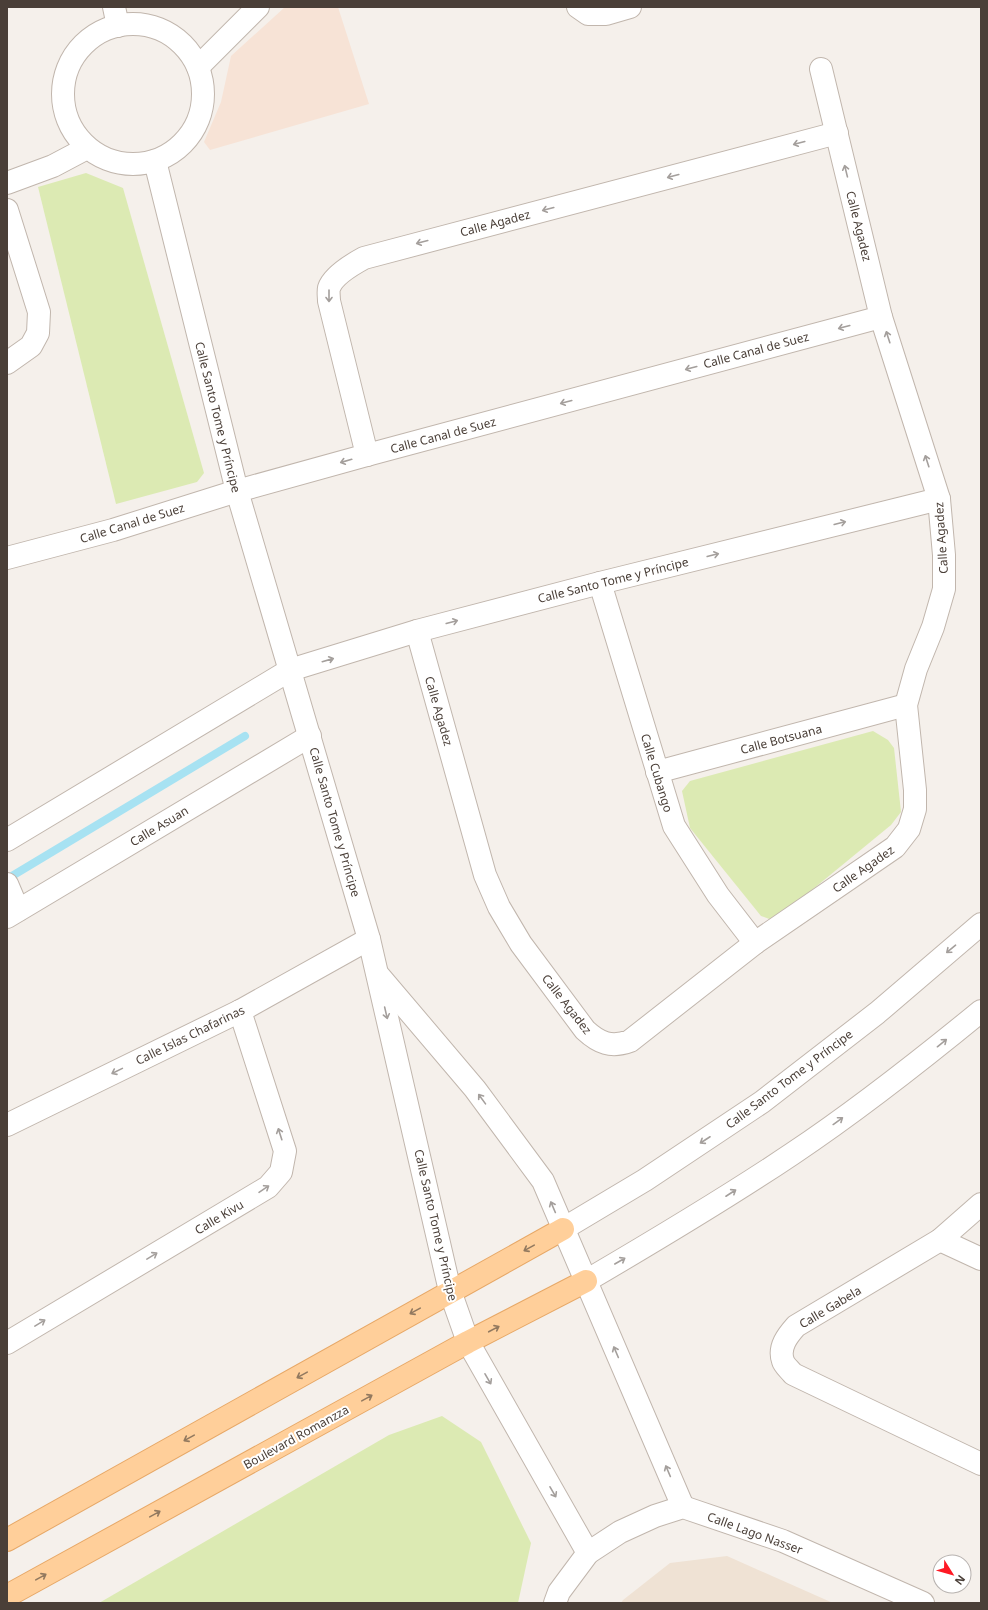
<svg xmlns="http://www.w3.org/2000/svg" width="988" height="1610" viewBox="0 0 988 1610" font-family="'Noto Sans',sans-serif">
  <rect width="100%" height="100%" fill="#f5f0eb"/>
  <path fill="#f7e3d6" d="M285 7H338L369 104 210 150 204 142 221 102 231 56Z"/>
  <path fill="#efe2d4" d="M727 1556 833 1603H621L623 1600 670 1563Z"/>
  <g fill="#dceab3">
    <path d="M86 173 123 188 204 473 197 482 116 504 38 187Z"/>
    <path d="M873 731 888 740 894 748 901 812 891 825 790 908 772 920 761 916 690 828 682 791 690 781Z"/>
    <path d="M442 1416 481 1442 531 1543 518 1603H99L389 1435Z"/>
  </g>
  <g fill="none" stroke-linecap="round" stroke-linejoin="round">
    <path stroke="#a7e2f2" stroke-width="8" d="M7 879 245 736"/>
    <defs>
      <g id="minor">
        <path d="M114 7 118 26"/>
        <path d="M578 7 588 14H606L630 7"/>
        <circle cx="133" cy="94" r="70"/>
        <path d="M198 67 258 7"/>
        <path d="M155 161 237 491 369 939 450 1291 468 1342 588 1553"/>
        <path d="M7 183 53 166 87 148"/>
        <path d="M7 210 39 312 38 333 31 346 7 363"/>
        <path d="M367 455 329 301C329 297 328 292 329 288 333 276 353 264 364 258L837 133"/>
        <path d="M7 558 113 530 237 491 367 455 881 317"/>
        <path d="M600 583 674 826 718 895 755 943"/>
        <path d="M417 631 485 875 499 907 521 944 585 1030C599 1043 611 1048 630 1041L755 943 895 847 909 829 915 809V790L906 705 916 669 933 627 944 589V555L939 499 881 317 821 69"/>
        <path d="M657 772 906 705"/>
        <path d="M7 840 290 670 417 631 600 583 939 499"/>
        <path d="M7 884 18 910"/>
        <path d="M7 917 310 736"/>
        <path d="M380 977 475 1089 543 1181 683 1507"/>
        <path d="M7 1125 240 1011 369 939"/>
        <path d="M981 1204 940 1240 796 1326C788 1335 778 1347 783 1361 784 1365 790 1370 793 1374L981 1464"/>
        <path d="M563 1229 645 1180 762 1102 877 1013 981 924"/>
        <path d="M940 1240 981 1259"/>
        <path d="M586 1281C656 1240 725 1199 792 1154 858 1110 920 1061 981 1011"/>
        <path d="M7 1343 268 1187 281 1172 285 1151 240 1011"/>
        <path d="M555 1603 559 1592 588 1553 620 1532 655 1516 683 1507 783 1541 923 1603"/>
      </g>
      <g id="major">
        <path d="M7 1540 563 1229"/>
        <path d="M7 1596 468 1342 586 1281"/>
      </g>
    </defs>
    <use href="#minor" stroke="#c1b6ad" stroke-width="24"/>
    <use href="#major" stroke="#e7a867" stroke-width="24"/>
    <use href="#minor" stroke="#fff" stroke-width="22"/>
    <use href="#major" stroke="#ffcf9a" stroke-width="22"/>
  </g>
  <defs><path id="oneway-shaft" d="M-6 0H5M1.5-3L5.5 0L1.5 3" fill="none" stroke-width="1.6" stroke-linecap="round" stroke-linejoin="round"/></defs>
  <g stroke="#a49f9c">
    <use href="#oneway-shaft" transform="translate(799 143) rotate(165)"/>
    <use href="#oneway-shaft" transform="translate(846 171) rotate(-104)"/>
    <use href="#oneway-shaft" transform="translate(673 176) rotate(165)"/>
    <use href="#oneway-shaft" transform="translate(548 209) rotate(165)"/>
    <use href="#oneway-shaft" transform="translate(422 242) rotate(165)"/>
    <use href="#oneway-shaft" transform="translate(329 296) rotate(90)"/>
    <use href="#oneway-shaft" transform="translate(844 327) rotate(165)"/>
    <use href="#oneway-shaft" transform="translate(888 337) rotate(-108)"/>
    <use href="#oneway-shaft" transform="translate(691 368) rotate(165)"/>
    <use href="#oneway-shaft" transform="translate(566 402) rotate(165)"/>
    <use href="#oneway-shaft" transform="translate(346 461) rotate(164)"/>
    <use href="#oneway-shaft" transform="translate(927 461) rotate(-108)"/>
    <use href="#oneway-shaft" transform="translate(840 523) rotate(-14)"/>
    <use href="#oneway-shaft" transform="translate(713 555) rotate(-14)"/>
    <use href="#oneway-shaft" transform="translate(452 622) rotate(-15)"/>
    <use href="#oneway-shaft" transform="translate(328 660) rotate(-16)"/>
    <use href="#oneway-shaft" transform="translate(951 949) rotate(140)"/>
    <use href="#oneway-shaft" transform="translate(386 1013) rotate(77)"/>
    <use href="#oneway-shaft" transform="translate(942 1043) rotate(-39)"/>
    <use href="#oneway-shaft" transform="translate(117 1071) rotate(154)"/>
    <use href="#oneway-shaft" transform="translate(482 1099) rotate(-126)"/>
    <use href="#oneway-shaft" transform="translate(838 1121) rotate(-36)"/>
    <use href="#oneway-shaft" transform="translate(280 1134) rotate(-108)"/>
    <use href="#oneway-shaft" transform="translate(705 1140) rotate(147)"/>
    <use href="#oneway-shaft" transform="translate(264 1189) rotate(-34)"/>
    <use href="#oneway-shaft" transform="translate(731 1193) rotate(-33)"/>
    <use href="#oneway-shaft" transform="translate(553 1207) rotate(-113)"/>
    <use href="#oneway-shaft" transform="translate(152 1256) rotate(-31)"/>
    <use href="#oneway-shaft" transform="translate(620 1261) rotate(-30)"/>
    <use href="#oneway-shaft" transform="translate(40 1323) rotate(-31)"/>
    <use href="#oneway-shaft" transform="translate(616 1352) rotate(-113)"/>
    <use href="#oneway-shaft" transform="translate(488 1379) rotate(60)"/>
    <use href="#oneway-shaft" transform="translate(668 1471) rotate(-113)"/>
    <use href="#oneway-shaft" transform="translate(553 1492) rotate(60)"/>
  </g>
  <g stroke="#92795f">
    <use href="#oneway-shaft" transform="translate(529 1248) rotate(151)"/>
    <use href="#oneway-shaft" transform="translate(415 1311) rotate(151)"/>
    <use href="#oneway-shaft" transform="translate(494 1329) rotate(-28)"/>
    <use href="#oneway-shaft" transform="translate(302 1375) rotate(151)"/>
    <use href="#oneway-shaft" transform="translate(367 1398) rotate(-29)"/>
    <use href="#oneway-shaft" transform="translate(189 1438) rotate(151)"/>
    <use href="#oneway-shaft" transform="translate(155 1514) rotate(-29)"/>
    <use href="#oneway-shaft" transform="translate(41 1577) rotate(-29)"/>
  </g>
  <g text-anchor="middle" dominant-baseline="central" stroke-width="4" stroke-linejoin="round" paint-order="stroke">
    <g font-size="12" fill="#4a3f38" stroke="#fff">
      <text transform="translate(495 223) rotate(-15)">Calle Agadez</text>
      <text transform="translate(859 226) rotate(76)">Calle Agadez</text>
      <text transform="translate(756 350) rotate(-15)">Calle Canal de Suez</text>
      <text transform="translate(218 417) rotate(76)">Calle Santo Tome y Príncipe</text>
      <text transform="translate(443 435) rotate(-15)">Calle Canal de Suez</text>
      <text transform="translate(132 523) rotate(-17)">Calle Canal de Suez</text>
      <text transform="translate(941 538) rotate(-94)">Calle Agadez</text>
      <text transform="translate(613 580) rotate(-14)">Calle Santo Tome y Príncipe</text>
      <text transform="translate(439 711) rotate(74)">Calle Agadez</text>
      <text transform="translate(781 739) rotate(-15)">Calle Botsuana</text>
      <text transform="translate(657 773) rotate(73)">Calle Cubango</text>
      <text transform="translate(335 822) rotate(74)">Calle Santo Tome y Príncipe</text>
      <text transform="translate(159 826) rotate(-31)">Calle Asuan</text>
      <text transform="translate(863 869) rotate(-35)">Calle Agadez</text>
      <text transform="translate(567 1004) rotate(52)">Calle Agadez</text>
      <text transform="translate(190 1035) rotate(-26)">Calle Islas Chafarinas</text>
      <text transform="translate(789 1079) rotate(-37)">Calle Santo Tome y Príncipe</text>
      <text transform="translate(219 1217) rotate(-31)">Calle Kivu</text>
      <text transform="translate(436 1225) rotate(77)">Calle Santo Tome y Príncipe</text>
      <text transform="translate(830 1307) rotate(-31)">Calle Gabela</text>
      <text transform="translate(296 1437) rotate(-29)">Boulevard Romanzza</text>
      <text transform="translate(755 1533) rotate(20)">Calle Lago Nasser</text>
    </g>
  </g>
  <rect width="988" height="1610" fill="none" stroke="#4a3f38" stroke-width="16"/>
  <g transform="translate(952 1574) rotate(127)"><circle r="19" fill="#ffffff" stroke="#b7b2af"/>
  <path d="M0-3L7 15L0 10L-7 15Z" fill="#fe1924"/>
  <text y="-6" font-size="11" font-weight="bold" text-anchor="middle" fill="#4a3f38">N</text>
  </g>
</svg>
